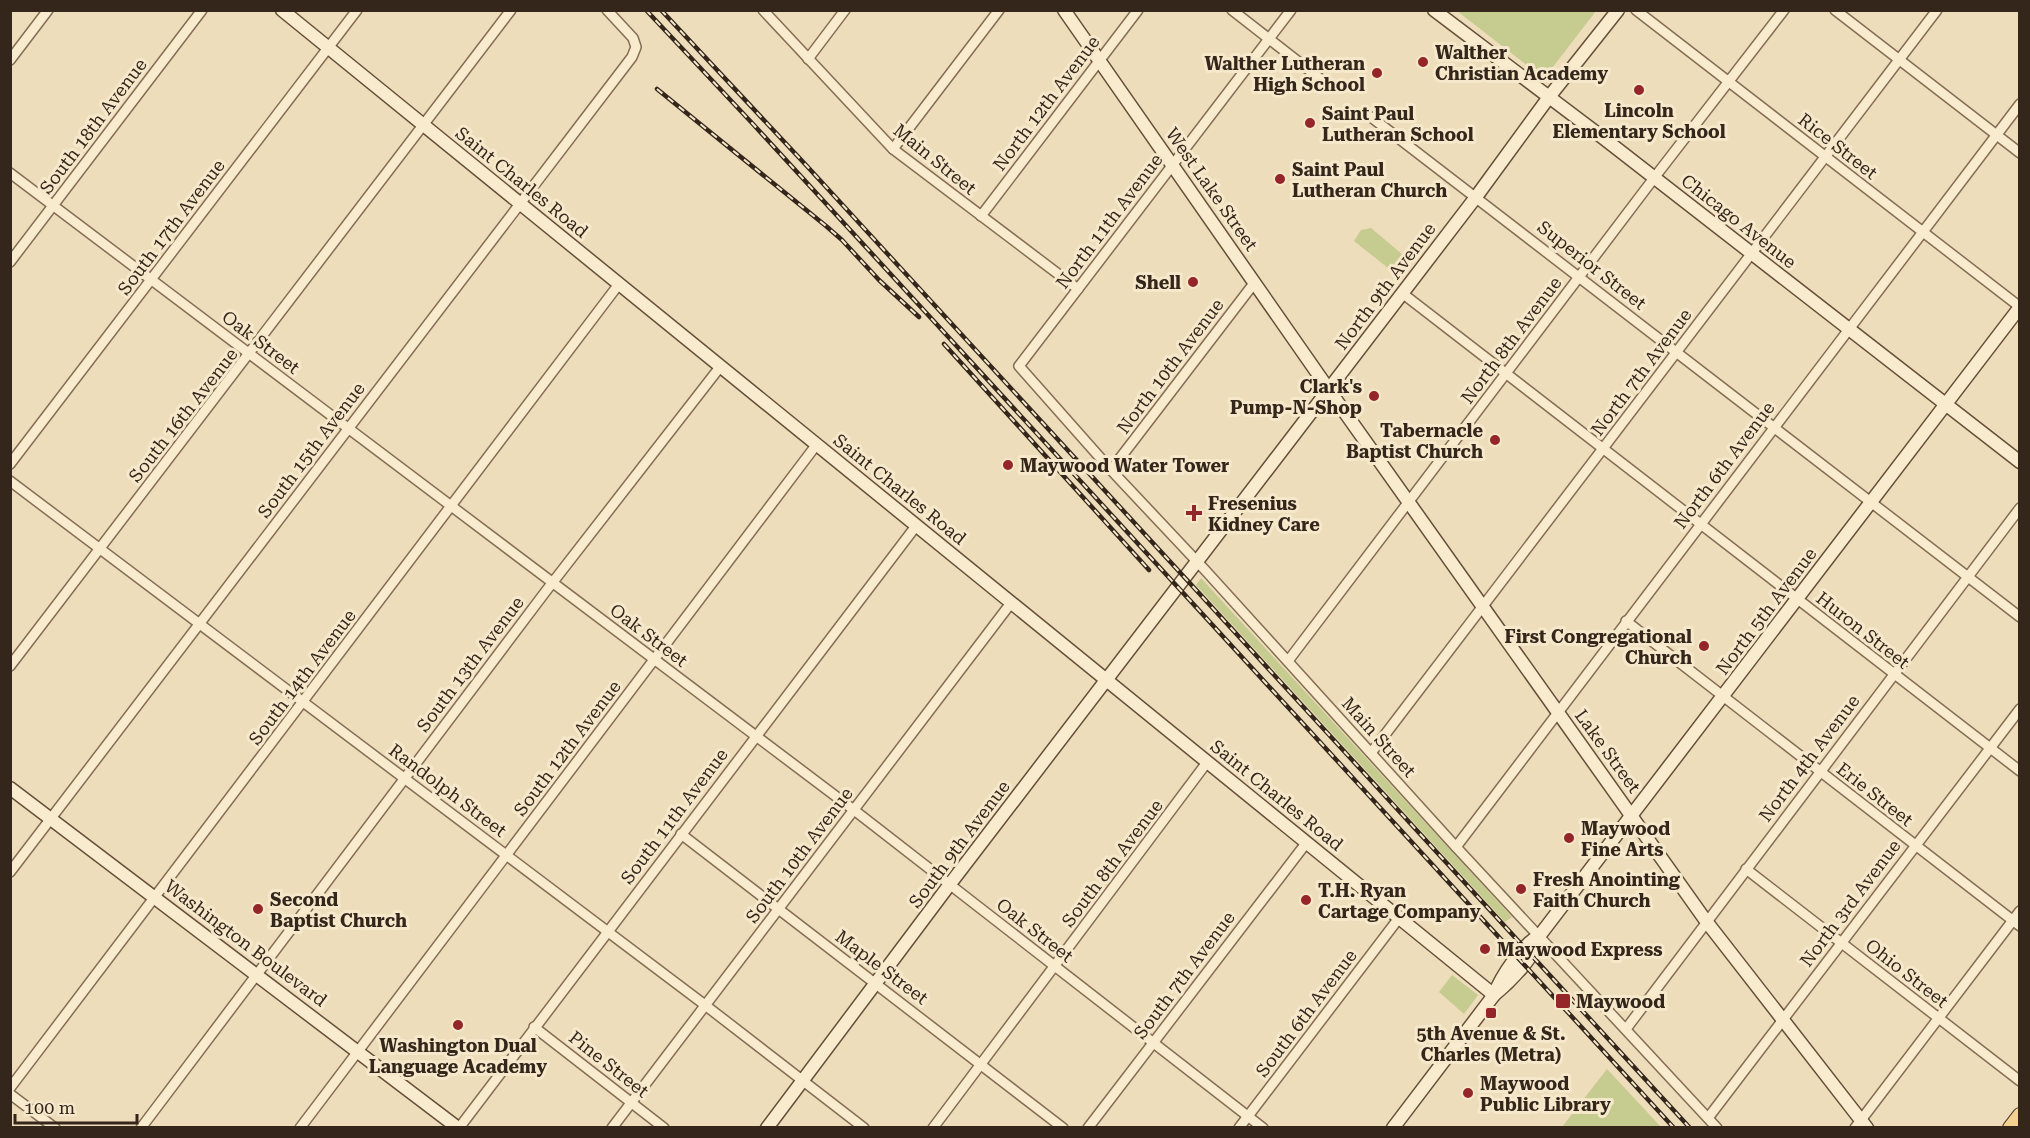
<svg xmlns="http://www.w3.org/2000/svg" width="2030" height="1138" viewBox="0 0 2030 1138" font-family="'Roboto Serif',serif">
  <rect width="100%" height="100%" fill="#edb"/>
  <g fill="#c6cb90">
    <path d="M1457 11H1596L1549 72 1537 73Z"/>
    <path d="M1371 228 1409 260 1397 275 1354 241 1361 230Z"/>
    <path d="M1201 578 1512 917 1505 922 1196 585Z"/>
    <path d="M1452 975 1478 995 1464 1014 1439 992Z"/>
    <path d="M1607 1069 1661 1127H1562Z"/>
  </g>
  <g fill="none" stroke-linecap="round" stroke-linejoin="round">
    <defs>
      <g id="street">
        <path d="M763 10 893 149 1078 289"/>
        <path d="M1232 10 1323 81"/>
        <path d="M1291 10 1019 366 1111 470 1205 570 1456 847 1717 1128"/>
        <path d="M1636 10 2020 307"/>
        <path d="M1835 10 2020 153"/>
        <path d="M808 59 845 10"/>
        <path d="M10 60 48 10"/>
        <path d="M1371 117 2020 617"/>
        <path d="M893 149 999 10"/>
        <path d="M10 173 854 810 1263 1128"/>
        <path d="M981 216 1138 10"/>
        <path d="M10 262 202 10"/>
        <path d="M1402 293 2020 771"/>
        <path d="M10 464 357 10"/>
        <path d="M1111 470 1255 282"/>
        <path d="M10 481 705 1005 864 1128"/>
        <path d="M1626 621 2020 926"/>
        <path d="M1288 661 1654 178 1784 10"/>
        <path d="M10 666 511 10"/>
        <path d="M1371 753 1937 10"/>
        <path d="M681 834 1063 1128"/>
        <path d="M1456 847 2020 104"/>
        <path d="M1746 869 2020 1081"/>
        <path d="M10 872C218 600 426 329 632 57L636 47 633 38 607 10"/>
        <path d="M534 1027 664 1128"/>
        <path d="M1626 1029 2020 508"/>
        <path d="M10 1088 619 284"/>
        <path d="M10 1094 55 1128"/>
        <path d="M1708 1118 2020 709"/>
        <path d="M141 1128 546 591 720 367"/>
        <path d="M300 1128 817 444"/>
        <path d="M459 1128 916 526"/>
        <path d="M612 1128 1011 603"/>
        <path d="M933 1128 1208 761"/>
        <path d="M1088 1128 1307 842"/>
        <path d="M1239 1128 1399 918"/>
        <path d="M1855 1128 2020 911"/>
      </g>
      <g id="secondary">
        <path d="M282 10 1494 995"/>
        <path d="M1064 10 1341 407 1706 921 1867 1128"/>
        <path d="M1434 10 1602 137 2020 462"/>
        <path d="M10 788 458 1128"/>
        <path d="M1494 995C1501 976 1522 945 1540 935L2020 307"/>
        <path d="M767 1128 950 884 1476 197 1549 97 1618 10"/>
        <path d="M1393 1128 1494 995C1510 982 1537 955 1540 935"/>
      </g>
      <path id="primary" d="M2010 1128 2020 1115"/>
    </defs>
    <use href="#street" stroke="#856d55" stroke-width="12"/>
    <use href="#secondary" stroke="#664e39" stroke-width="15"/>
    <use href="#primary" stroke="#523b2a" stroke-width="16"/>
    <use href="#street" stroke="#f9ebce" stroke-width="9"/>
    <use href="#secondary" stroke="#f9ebce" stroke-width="12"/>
    <use href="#primary" stroke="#f3d291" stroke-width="14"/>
    <defs>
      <g id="rail">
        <path d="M646 10 752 123 1674 1128"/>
        <path d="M661 10 805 164 1690 1128"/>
        <path d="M657 89 826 226 842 240 879 280 919 317"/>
        <path d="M944 344 1149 570"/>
      </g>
    </defs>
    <use href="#rail" stroke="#34261a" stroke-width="4.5"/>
    <use href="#rail" stroke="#f5e8cb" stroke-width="2" stroke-dasharray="7" stroke-linecap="butt"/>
  </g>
  <g fill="#942529" stroke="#f5e8cb" stroke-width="2">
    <circle cx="1423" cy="62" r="6"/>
    <circle cx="1377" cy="73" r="6"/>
    <circle cx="1639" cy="90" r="6"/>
    <circle cx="1310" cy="123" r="6"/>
    <circle cx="1280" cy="179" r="6"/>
    <circle cx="1193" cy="282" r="6"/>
    <circle cx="1374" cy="396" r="6"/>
    <circle cx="1495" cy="440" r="6"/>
    <circle cx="1008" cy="465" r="6"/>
    <path d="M1191 504h6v6h6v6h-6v6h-6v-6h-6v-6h6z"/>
    <circle cx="1704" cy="646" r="6"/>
    <circle cx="1569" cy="838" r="6"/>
    <circle cx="1521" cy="889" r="6"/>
    <circle cx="1306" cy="900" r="6"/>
    <circle cx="258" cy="909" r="6"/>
    <circle cx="1485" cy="949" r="6"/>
    <rect x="1555" y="993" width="16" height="16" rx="3"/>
    <rect x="1485" y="1007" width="12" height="12" rx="3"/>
    <circle cx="458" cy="1025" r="6"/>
    <circle cx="1468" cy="1093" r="6"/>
  </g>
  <g text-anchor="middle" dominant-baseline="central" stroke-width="6" stroke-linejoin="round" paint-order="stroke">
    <g font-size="18" font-weight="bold" fill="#34261a" stroke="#f5e8cb" text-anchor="start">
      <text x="1435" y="52">Walther<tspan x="1435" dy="21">Christian Academy</tspan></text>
      <text x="1365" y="63" text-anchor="end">Walther Lutheran<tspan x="1365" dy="21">High School</tspan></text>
      <text x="1639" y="110" text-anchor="middle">Lincoln<tspan x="1639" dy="21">Elementary School</tspan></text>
      <text x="1322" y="113">Saint Paul<tspan x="1322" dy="21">Lutheran School</tspan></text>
      <text x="1292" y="169">Saint Paul<tspan x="1292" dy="21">Lutheran Church</tspan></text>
      <text x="1181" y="282" text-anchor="end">Shell</text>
      <text x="1362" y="386" text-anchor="end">Clark's<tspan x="1362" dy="21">Pump-N-Shop</tspan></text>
      <text x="1483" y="430" text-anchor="end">Tabernacle<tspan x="1483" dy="21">Baptist Church</tspan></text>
      <text x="1020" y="465">Maywood Water Tower</text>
      <text x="1208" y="503">Fresenius<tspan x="1208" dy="21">Kidney Care</tspan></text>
      <text x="1692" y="636" text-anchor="end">First Congregational<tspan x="1692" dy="21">Church</tspan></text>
      <text x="1581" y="828">Maywood<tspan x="1581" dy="21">Fine Arts</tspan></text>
      <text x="1533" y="879">Fresh Anointing<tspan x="1533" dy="21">Faith Church</tspan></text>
      <text x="1318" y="890">T.H. Ryan<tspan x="1318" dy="21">Cartage Company</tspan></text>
      <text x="270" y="899">Second<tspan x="270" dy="21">Baptist Church</tspan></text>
      <text x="1497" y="949">Maywood Express</text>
      <text x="1576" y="1001">Maywood</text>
      <text x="1491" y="1033" text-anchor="middle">5th Avenue &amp; St.<tspan x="1491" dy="21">Charles (Metra)</tspan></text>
      <text x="458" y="1045" text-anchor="middle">Washington Dual<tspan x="458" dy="21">Language Academy</tspan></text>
      <text x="1480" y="1083">Maywood<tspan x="1480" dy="21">Public Library</tspan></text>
    </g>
    <g font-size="18" fill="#34261a" stroke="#f5e8cb">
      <text transform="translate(1046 103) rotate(-53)">North 12th Avenue</text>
      <text transform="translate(93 126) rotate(-53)">South 18th Avenue</text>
      <text transform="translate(1838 146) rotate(38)">Rice Street</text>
      <text transform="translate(935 159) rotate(39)">Main Street</text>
      <text transform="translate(522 182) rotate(39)">Saint Charles Road</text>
      <text transform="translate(1212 189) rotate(55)">West Lake Street</text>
      <text transform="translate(1109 221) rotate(-53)">North 11th Avenue</text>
      <text transform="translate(1739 221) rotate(38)">Chicago Avenue</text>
      <text transform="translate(171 227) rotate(-53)">South 17th Avenue</text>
      <text transform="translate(1592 265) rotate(38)">Superior Street</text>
      <text transform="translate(1385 286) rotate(-53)">North 9th Avenue</text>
      <text transform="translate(1511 340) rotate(-53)">North 8th Avenue</text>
      <text transform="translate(261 342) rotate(37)">Oak Street</text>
      <text transform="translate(1170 366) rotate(-53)">North 10th Avenue</text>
      <text transform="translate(1641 372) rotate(-53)">North 7th Avenue</text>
      <text transform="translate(183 415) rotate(-52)">South 16th Avenue</text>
      <text transform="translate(311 450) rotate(-53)">South 15th Avenue</text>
      <text transform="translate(1724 465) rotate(-53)">North 6th Avenue</text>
      <text transform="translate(900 489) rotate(39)">Saint Charles Road</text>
      <text transform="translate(1766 611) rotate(-53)">North 5th Avenue</text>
      <text transform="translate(1863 630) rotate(38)">Huron Street</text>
      <text transform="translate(649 635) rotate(37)">Oak Street</text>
      <text transform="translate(470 664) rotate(-53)">South 13th Avenue</text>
      <text transform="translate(302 677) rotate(-53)">South 14th Avenue</text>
      <text transform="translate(1379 737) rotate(48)">Main Street</text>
      <text transform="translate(567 748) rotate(-53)">South 12th Avenue</text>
      <text transform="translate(1608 751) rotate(54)">Lake Street</text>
      <text transform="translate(1809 758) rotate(-53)">North 4th Avenue</text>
      <text transform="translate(448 790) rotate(37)">Randolph Street</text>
      <text transform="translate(1875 794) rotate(38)">Erie Street</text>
      <text transform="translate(1277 795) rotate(39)">Saint Charles Road</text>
      <text transform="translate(674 816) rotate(-53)">South 11th Avenue</text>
      <text transform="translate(959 844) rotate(-53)">South 9th Avenue</text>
      <text transform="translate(799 855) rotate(-53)">South 10th Avenue</text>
      <text transform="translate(1112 863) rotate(-53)">South 8th Avenue</text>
      <text transform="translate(1850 903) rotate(-53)">North 3rd Avenue</text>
      <text transform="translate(1035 930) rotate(38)">Oak Street</text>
      <text transform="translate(246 943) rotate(37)">Washington Boulevard</text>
      <text transform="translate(882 967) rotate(37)">Maple Street</text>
      <text transform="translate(1907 973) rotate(38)">Ohio Street</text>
      <text transform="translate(1184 975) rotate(-53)">South 7th Avenue</text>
      <text transform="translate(1306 1013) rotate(-53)">South 6th Avenue</text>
      <text transform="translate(609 1064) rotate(38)">Pine Street</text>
    </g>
  </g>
  <rect width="2030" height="1138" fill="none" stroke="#34261a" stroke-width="24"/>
  <path d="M15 1114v9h122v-9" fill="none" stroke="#34261a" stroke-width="3"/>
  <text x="24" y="1114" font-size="18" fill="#34261a" stroke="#f5e8cb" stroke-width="4.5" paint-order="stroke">100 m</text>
</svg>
